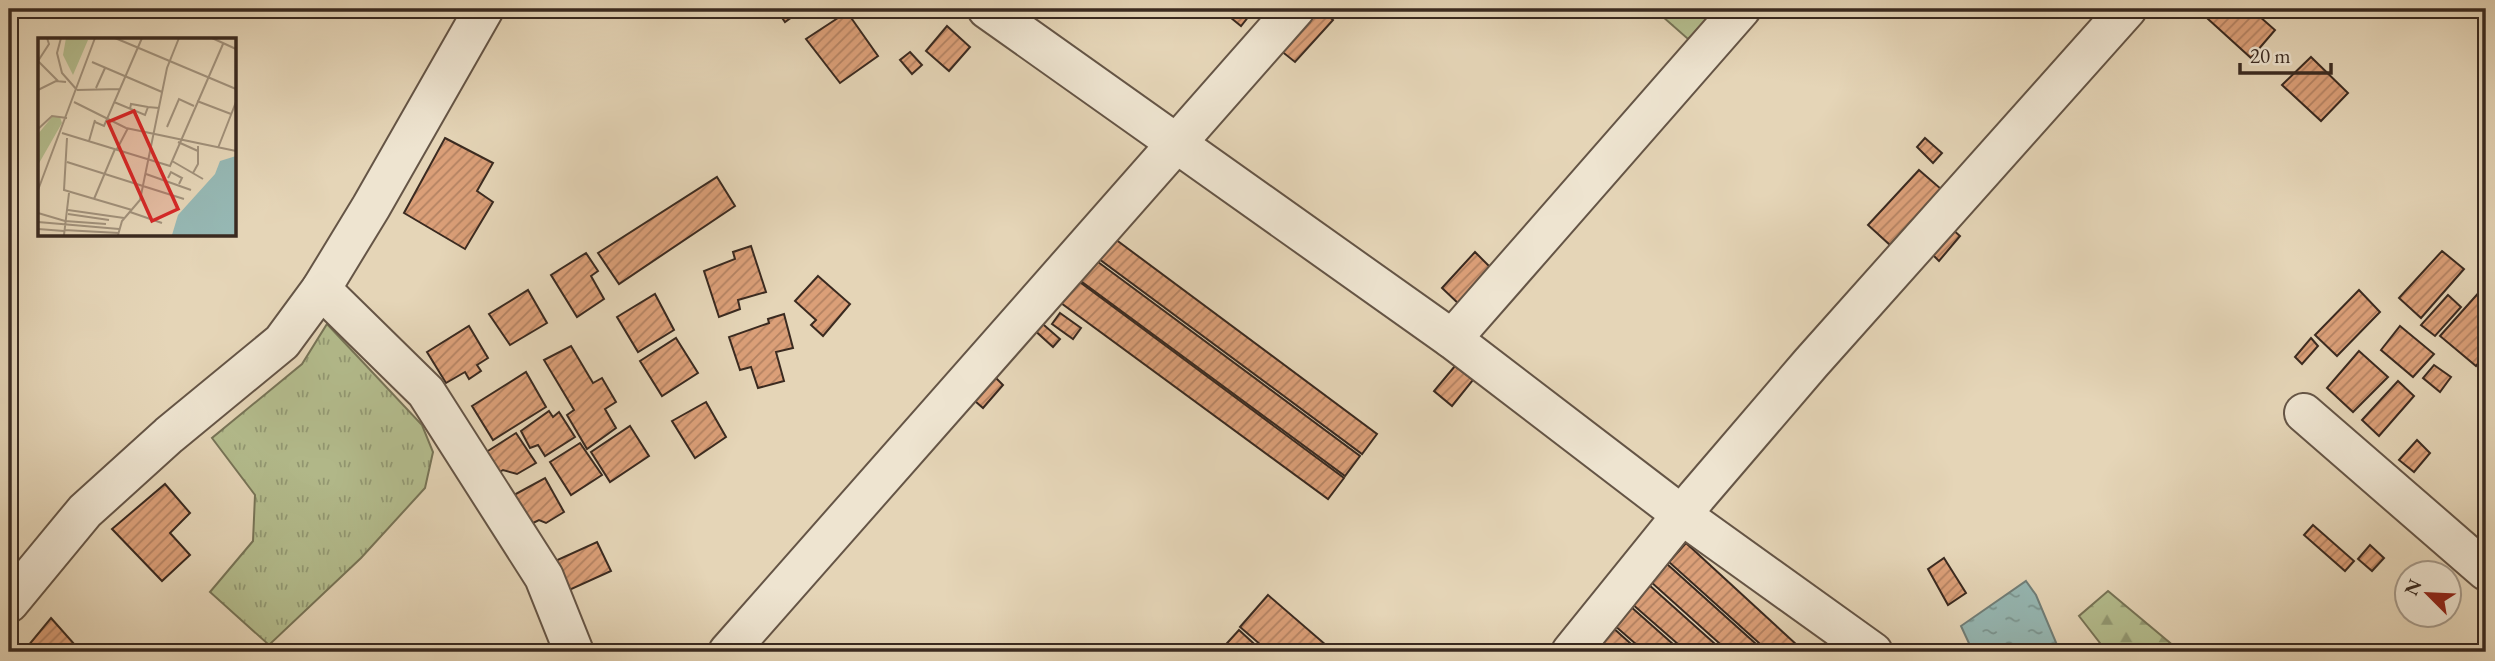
<svg xmlns="http://www.w3.org/2000/svg" width="2495" height="661" viewBox="0 0 2495 661" font-family="'EB Garamond',serif">
  <defs>
    <pattern id="grass-tufts" width="24" height="20" patternUnits="userSpaceOnUse" patternTransform="scale(1.75)"><rect width="24" height="20" fill="#b4bd8e"/><path d="M3 7l-1-3M5 7V3M7 7l1-3M15 17l-1-3M17 17v-4M19 17l1-3" fill="none" stroke="#939a74"/></pattern>
    <pattern id="forest-firs" width="22" height="20" patternUnits="userSpaceOnUse" patternTransform="scale(1.75)"><rect width="22" height="20" fill="#b4bd8e"/><path d="M5 1l3.5 6h-7zM16 11l3.5 6h-7z" fill="#939a74"/></pattern>
    <pattern id="water-ripples" width="26" height="14" patternUnits="userSpaceOnUse" patternTransform="scale(1.75)"><rect width="26" height="14" fill="#96b8b4"/><path d="M2 4q2-2 4 0t4 0M15 11q2-2 4 0t4 0" fill="none" stroke="#7b9692"/></pattern>
    <pattern id="building-hatch" width="6" height="6" patternUnits="userSpaceOnUse" patternTransform="scale(1.75)"><rect width="6" height="6" fill="#db9f78"/><path d="M-1 1l2-2M0 6l6-6M5 7l2-2" fill="none" stroke="#b38262"/></pattern>
  </defs>
  <rect width="100%" height="100%" fill="#e5d5b7"/>
  <filter id="stains"><feTurbulence type="fractalNoise" baseFrequency=".00286" numOctaves="4"/><feColorMatrix values="0 0 0 0 .2 0 0 0 0 .09 0 0 0 0 .02 0 0 0 .5 -.17"/></filter>
  <radialGradient id="worn" r=".72"><stop offset=".6" stop-color="#630" stop-opacity="0"/><stop offset="1" stop-color="#630" stop-opacity=".3"/></radialGradient>
  <g fill="url(#grass-tufts)" stroke="#777457" stroke-width="2">
    <path d="M1654 9H1718L1688 39Z"/>
    <path d="M327 324 422 425 433 452 425 488 361 558 269 645 210 592 253 541 255 495 212 438 302 364Z"/>
  </g>
  <path fill="url(#forest-firs)" stroke="#777457" stroke-width="2" d="M2108 591 2181 652H2107L2079 616Z"/>
  <path fill="url(#water-ripples)" stroke="#717f79" stroke-width="2" d="M2026 581 2036 595 2060 652H1973L1961 626Z"/>
  <g fill="url(#building-hatch)" stroke="#3a2a20" stroke-width="2">
    <path d="M776 9H803L785 22Z"/>
    <path d="M1239 9 1249 16 1241 26 1231 18Z"/>
    <path d="M1309 9H1321L1333 20 1295 62 1275 46Z"/>
    <path d="M2197 9H2251L2275 30 2251 58Z"/>
    <path d="M847 12 878 56 840 83 806 39Z"/>
    <path d="M947 26 970 47 949 71 926 51Z"/>
    <path d="M910 52 922 65 912 74 900 60Z"/>
    <path d="M2311 57 2348 93 2321 121 2282 85Z"/>
    <path d="M445 138 493 163 477 191 493 202 465 249 404 213Z"/>
    <path d="M1925 138 1942 153 1933 163 1917 147Z"/>
    <path d="M1919 170 1941 189 1890 245 1868 225Z"/>
    <path d="M717 177 735 206 619 284 598 253Z"/>
    <path d="M1943 221 1960 236 1939 261 1922 244Z"/>
    <path d="M1111 236 1377 434 1362 454 1095 256Z"/>
    <path d="M751 246 766 292 738 300 740 309 719 317 704 271 735 259 733 252Z"/>
    <path d="M2442 251 2464 269 2421 318 2399 298Z"/>
    <path d="M1475 252 1492 269 1460 305 1442 288Z"/>
    <path d="M586 253 598 271 591 276 604 299 577 317 551 275Z"/>
    <path d="M1094 259 1360 456 1345 476 1078 279Z"/>
    <path d="M818 276 850 304 823 336 811 325 816 320 795 301Z"/>
    <path d="M1077 280 1344 478 1328 499 1061 303Z"/>
    <path d="M2482 289 2486 293V354L2476 366 2440 336Z"/>
    <path d="M528 290 547 323 510 345 489 314Z"/>
    <path d="M2359 290 2380 312 2337 356 2315 335Z"/>
    <path d="M655 294 674 330 638 352 617 317Z"/>
    <path d="M2448 295 2461 307 2435 336 2421 325Z"/>
    <path d="M1060 313 1081 328 1073 339 1052 324Z"/>
    <path d="M784 314 793 348 776 352 784 381 758 388 751 367 740 370 729 337 769 323 768 319Z"/>
    <path d="M1037 319 1060 339 1053 347 1031 327Z"/>
    <path d="M469 326 488 358 477 365 481 371 469 379 465 372 446 383 427 352Z"/>
    <path d="M2400 326 2434 354 2413 377 2381 350Z"/>
    <path d="M676 338 698 373 662 396 640 361Z"/>
    <path d="M2311 338 2318 346 2302 364 2295 357Z"/>
    <path d="M571 346 593 383 602 378 616 402 605 409 616 428 587 449 567 415 574 410 544 360Z"/>
    <path d="M2359 351 2388 377 2353 412 2327 388Z"/>
    <path d="M2434 365 2451 377 2440 392 2423 378Z"/>
    <path d="M1455 366 1473 380 1452 406 1434 391Z"/>
    <path d="M989 371 1003 385 983 408 968 395Z"/>
    <path d="M526 372 546 407 493 440 472 406Z"/>
    <path d="M2398 381 2414 396 2379 436 2362 420Z"/>
    <path d="M706 402 726 437 695 458 672 421Z"/>
    <path d="M549 411 553 417 559 412 575 437 545 456 538 445 530 448 521 431Z"/>
    <path d="M630 426 649 456 610 482 591 452Z"/>
    <path d="M516 433 536 463 517 474 503 470 493 476 480 456Z"/>
    <path d="M2417 440 2430 453 2414 472 2399 460Z"/>
    <path d="M580 443 602 475 571 495 550 462Z"/>
    <path d="M545 478 564 512 546 523 539 520 531 524 503 501Z"/>
    <path d="M165 484 190 513 170 533 190 555 162 581 112 529Z"/>
    <path d="M2313 525 2354 561 2345 571 2304 535Z"/>
    <path d="M597 542 611 571 567 591 553 562Z"/>
    <path d="M1686 543 1797 645 1790 652H1769L1669 562Z"/>
    <path d="M2370 545 2384 558 2372 571 2358 559Z"/>
    <path d="M1944 558 1966 593 1948 605 1928 569Z"/>
    <path d="M1667 564 1765 652H1729L1651 582Z"/>
    <path d="M1648 584 1724 652H1687L1631 603Z"/>
    <path d="M1268 595 1334 652H1269L1240 627Z"/>
    <path d="M1630 606 1682 652H1645L1614 625Z"/>
    <path d="M51 618 75 645 69 652H23Z"/>
    <path d="M1611 626 1640 652H1603L1595 645Z"/>
    <path d="M1239 630 1263 652H1219Z"/>
  </g>
  <g fill="none" stroke-linecap="round" stroke-linejoin="round">
    <defs>
      <g id="minor">
        <path d="M987 9 1452 339 1682 515 1873 652"/>
        <path d="M321 289 426 392 544 577 574 652"/>
        <path d="M1452 339 1741 9"/>
        <path d="M2304 413 2486 571"/>
        <path d="M9 603 85 511 169 435 282 342 321 289 371 207 484 9"/>
        <path d="M728 652 1295 9"/>
        <path d="M1571 652 1697 496 1811 363 2127 9"/>
      </g>
    </defs>
    <use href="#minor" stroke="#655546" stroke-width="42"/>
    <use href="#minor" stroke="#eee4d0" stroke-width="38"/>
  </g>
  <g transform="translate(38 38)">
    <rect width="198" height="198" fill="#e5d5b7"/>
    <path d="M28 0 50 2 35 37 25 17ZM14 79H22L24 85 0 127V96Z" fill="#b4bd8e"/>
    <path d="M198 118V197H134L140 177 177 136 182 123Z" fill="#96b8b4"/>
    <path fill="none" stroke="#a1917b" stroke-width="2" d="M23 0 19 15 24 35 39 52M77 0 198 51M174 0 198 11M0 23 20 43M0 23 11 6 9 0M54 24 124 54M58 50 67 30M0 52 18 43 28 44M39 52 82 51M159 63 193 76M36 64 88 90 198 113M76 64 107 77 110 69 121 70M92 71 93 66 110 69M57 84 66 88 104 0M129 89 141 61 156 68M0 91 14 78 29 80M24 95 132 128 185 6M29 100 26 152 94 172M51 103 57 82M140 104 160 113M180 110 198 64M79 111 90 90M134 123 165 141M29 124 146 161M155 135 160 126V108M108 136 153 152M130 140 133 134 144 140 141 146M0 152 57 0M56 161 77 111M30 172 86 180M92 174 124 185M0 175 27 183 68 186M30 176 71 182M0 184 81 191M0 191 26 193M26 192 81 195M26 197 31 155M80 197 84 183 102 162 129 30 141 0"/>
    <path fill="#d62828" fill-opacity="0.15" stroke="#d62828" stroke-width="3.5" d="M96 73 140 171 114 183 70 84Z"/>
    <rect width="198" height="198" fill="none" stroke="#3a2a20" stroke-width="3.5"/>
  </g>
  <rect width="2495" height="661" fill="none" stroke="#e5d5b7" stroke-width="35"/>
  <rect x="10" y="10" width="2474" height="640" fill="none" stroke="#3a2a20" stroke-width="3.5"/>
  <rect x="18" y="18" width="2460" height="626" fill="none" stroke="#3a2a20" stroke-width="2"/>
  <g transform="translate(2428 594) rotate(294)"><circle r="33" fill="#eee4d0" stroke="#a69a8a" stroke-width="2"/>
  <path d="M0-5L12 26L0 18L-12 26Z" fill="#8f2418"/>
  <text y="-10" font-size="19" font-weight="bold" text-anchor="middle" fill="#3a2a20">N</text>
  </g>
  <path d="M2240 63v10h91v-10" fill="none" stroke="#3a2a20" stroke-width="3.5"/>
  <text x="2250" y="63" font-size="21" fill="#3a2a20" stroke="#eee4d0" stroke-width="5" paint-order="stroke">20 m</text>
  <rect width="100%" height="100%" filter="url(#stains)"/>
  <rect width="100%" height="100%" fill="url(#worn)"/>
</svg>
